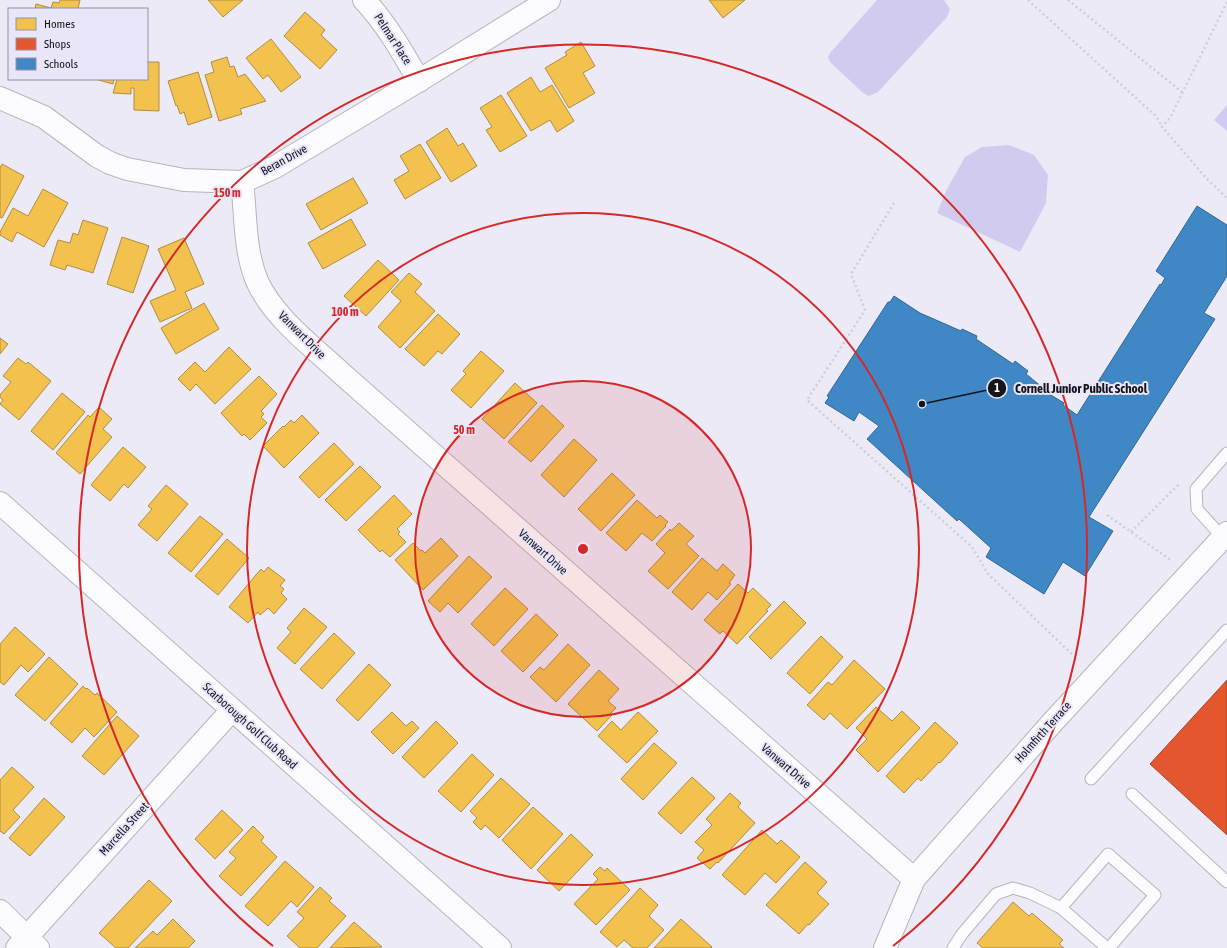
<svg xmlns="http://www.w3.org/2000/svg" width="1227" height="948" viewBox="0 0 1227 948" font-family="'Asap Condensed',sans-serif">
  <rect width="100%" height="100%" fill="#eceaf6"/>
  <g fill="#d2cbf0">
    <path d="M877 0H944L950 9 947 17 878 92 869 96 863 93 830 62 828 57 830 53Z"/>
    <path d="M1227 105V131L1214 120Z"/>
    <path d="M1009 145 1034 155 1048 175 1046 203 1020 252 937 213 946 191 965 157 982 147Z"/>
  </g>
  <g fill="#f2c14e" stroke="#b08d3f">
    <path d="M60 0H80L78 9H35L36 4 51 8 53 2 59 3Z"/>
    <path d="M208 0H243L223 17Z"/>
    <path d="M709 0H745L723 18Z"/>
    <path d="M305 12 325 30 321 35 337 50 320 69 284 36Z"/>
    <path d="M271 39 301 77 281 92 268 75 263 79 246 58Z"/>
    <path d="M581 42 595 66 583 73 595 93 569 108 545 68 567 55 565 52Z"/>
    <path d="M227 57 230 67 234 66 238 77 245 74 266 101 240 109 242 114 219 121 205 75 214 72 211 62Z"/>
    <path d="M147 62H159V111L134 110V88H131V94L113 93 117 79H147Z"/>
    <path d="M198 72 212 117 188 125 184 112 180 114 177 105 176 106 168 81Z"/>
    <path d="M531 77 540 92 552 85 574 121 557 132 550 120 531 131 507 93Z"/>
    <path d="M95 79H114L113 84Z"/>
    <path d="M501 95 527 136 500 152 486 130 492 127 480 108Z"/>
    <path d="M447 128 458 146 463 143 477 166 451 182 426 142Z"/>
    <path d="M420 144 441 178 405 199 394 180 409 171 400 156Z"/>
    <path d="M2 164 24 176 2 218 0 217V168Z"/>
    <path d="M353 178 368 203 321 230 306 204Z"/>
    <path d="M43 189 68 203 44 247 17 232 12 242 0 235V232L13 208 28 216Z"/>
    <path d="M351 219 366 245 323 269 308 243Z"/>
    <path d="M83 220 108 228 93 273 67 265 65 270 50 265 58 240 70 243 73 233 78 235Z"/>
    <path d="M122 237 149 246 133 293 107 284Z"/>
    <path d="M184 238 204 284 185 292 192 308 160 322 150 301 176 290 158 249Z"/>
    <path d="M378 260 399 280 366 316 344 296Z"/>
    <path d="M409 273 422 284 415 292 435 311 400 348 378 327 401 301 391 292Z"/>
    <path d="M204 303 219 329 176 354 161 328Z"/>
    <path d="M438 314 460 334 442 354 438 351 424 366 405 349Z"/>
    <path d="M0 338 8 344 0 354Z"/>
    <path d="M229 347 251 369 215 404 196 384 190 391 178 379 195 362 205 372Z"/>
    <path d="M481 351 504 371 471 408 451 390 466 374 463 371Z"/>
    <path d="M18 358 26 364 28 362 51 381 19 420 0 404 3 400 0 397V395L11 382 3 376Z"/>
    <path d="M259 376 277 394 261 411 264 414 261 417 267 423 250 440 244 434 242 436 221 413Z"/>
    <path d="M515 383 537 403 504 439 482 419Z"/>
    <path d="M62 393 85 412 53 450 31 431Z"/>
    <path d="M542 405 564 426 531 462 508 442Z"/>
    <path d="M99 407 112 419 103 429 112 437 80 474 56 453 88 415 90 417Z"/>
    <path d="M302 415 319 433 284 468 263 446 283 426 284 427 291 420 294 423Z"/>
    <path d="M574 439 597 460 564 497 541 475Z"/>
    <path d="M334 443 354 464 319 498 299 477Z"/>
    <path d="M123 447 146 467 128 488 124 484 110 501 91 485Z"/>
    <path d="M360 466 381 487 346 521 325 500Z"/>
    <path d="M612 473 635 495 601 531 578 509Z"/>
    <path d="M166 485 188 504 157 541 138 525 152 509 148 506Z"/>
    <path d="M394 495 412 514 397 529 400 532 398 534 406 542 390 557 382 550 380 552 358 530Z"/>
    <path d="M637 500 657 518 660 515 668 522 665 525 666 526 652 541 642 533 626 551 606 533Z"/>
    <path d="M200 516 223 534 191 572 168 553Z"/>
    <path d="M679 523 694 536 686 544 699 556 668 589 648 571 665 553 656 544 670 529 671 531Z"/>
    <path d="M441 538 458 556 423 590 395 560 413 543 421 551 422 550 425 553Z"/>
    <path d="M227 539 249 558 218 595 195 576Z"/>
    <path d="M469 556 492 577 458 613 448 603 440 612 428 601Z"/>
    <path d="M702 558 717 571 723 564 735 575 729 583 731 584 717 600 708 592 692 610 672 592Z"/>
    <path d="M268 567 285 580 280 586 284 589 281 593 287 599 274 614 268 608 260 615 258 612 248 623 229 607 261 569 264 572Z"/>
    <path d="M738 584 748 593 753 588 771 605 766 610 768 611 737 644 723 631 720 634 704 620Z"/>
    <path d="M505 588 528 609 494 646 471 624Z"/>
    <path d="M784 601 806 623 771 659 749 637Z"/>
    <path d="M304 608 327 627 295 664 277 648 291 632 287 628Z"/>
    <path d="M536 614 558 635 523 672 501 651Z"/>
    <path d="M15 627 45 654 28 672 21 665 4 685 0 682V644Z"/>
    <path d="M334 633 355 653 322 689 300 669Z"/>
    <path d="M821 636 843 657 810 694 787 673Z"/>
    <path d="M568 644 590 665 556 702 530 677 540 667 544 670Z"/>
    <path d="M49 657 78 684 45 721 15 695Z"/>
    <path d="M854 660 885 689 847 729 830 713 824 720 807 705 828 682 832 685Z"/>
    <path d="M369 664 391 685 358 721 336 700Z"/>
    <path d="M599 670 619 689 608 701 616 708 610 714 612 715 597 731 568 704Z"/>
    <path d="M83 686 86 689 87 688 95 695 97 693 117 712 94 737 85 728 72 743 50 723Z"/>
    <path d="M876 707 892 721 902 711 920 728 878 772 856 750 867 739 856 728Z"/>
    <path d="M392 712 406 726 412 721 419 728 393 754 371 732Z"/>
    <path d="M638 712 658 731 627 763 598 736 612 721 621 730Z"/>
    <path d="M117 716 139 736 104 775 82 756Z"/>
    <path d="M436 721 458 743 424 778 402 757Z"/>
    <path d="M935 722 958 743 940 763 939 762 921 781 918 778 904 793 886 776Z"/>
    <path d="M654 743 677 763 643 800 621 779Z"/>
    <path d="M472 754 494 775 461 812 438 791Z"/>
    <path d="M12 767 34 787 13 810 20 817 4 834 0 831V780Z"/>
    <path d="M692 777 715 798 681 834 658 813Z"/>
    <path d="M501 778 530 804 499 838 485 825 481 830 473 822 477 818 470 811Z"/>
    <path d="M730 793 741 803 738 807 755 823 718 863 717 862 710 869 697 858 704 850 695 842 712 825 706 819Z"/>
    <path d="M44 798 65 817 30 856 9 838Z"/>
    <path d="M533 807 563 834 531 869 502 840Z"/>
    <path d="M222 810 243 830 215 859 195 839Z"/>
    <path d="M253 826 264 837 261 841 277 857 241 896 219 876 236 858 229 852Z"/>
    <path d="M762 830 777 844 781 840 800 857 776 883 765 873 745 895 722 875Z"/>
    <path d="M571 834 593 855 559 891 537 870Z"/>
    <path d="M285 861 314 887 297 907 291 901 268 926 245 906Z"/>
    <path d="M805 862 827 882 817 893 829 904 809 925 808 924 799 934 766 905Z"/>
    <path d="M600 867 605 871 607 868 630 890 596 925 574 904 598 879 593 874Z"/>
    <path d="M149 880 172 901 128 948H116L99 933Z"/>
    <path d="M320 887 332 898 329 901 346 916 317 948H300L287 936 304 918 297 912Z"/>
    <path d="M640 888 658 905 649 916 664 930 647 948H633L624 940 617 947 600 932Z"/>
    <path d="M1013 902 1029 916 1032 913 1063 940 1059 944 1064 948H983L977 943Z"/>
    <path d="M173 919 195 941 188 948H135L153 931 157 935Z"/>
    <path d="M681 919 712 947 711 948H654Z"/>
    <path d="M354 922 382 947 330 948Z"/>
  </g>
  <path fill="#e4572e" stroke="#a64329" d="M1227 680V835L1150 764Z"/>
  <path fill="#3f88c5" stroke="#336692" d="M1197 206 1227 225V276L1204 313 1215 319 1089 517 1113 531 1085 576 1063 562 1044 594 986 557 991 548 959 519 957 521 867 439 879 426 859 412 854 421 825 403 829 397 827 396 888 302H890L894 296 920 313 961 331 962 329 977 336 976 339 1013 364 1015 361 1028 371 1026 374 1042 387 1041 389 1064 403 1063 405 1077 415 1160 284 1161 285 1165 278 1156 271Z"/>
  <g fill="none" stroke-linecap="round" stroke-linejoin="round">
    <defs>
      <g id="lane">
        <path d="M1223 538 1197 509 1196 489 1227 453"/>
        <path d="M1091 779 1227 630"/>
        <path d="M1132 794 1227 882"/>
        <path d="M1061 908 1108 854 1155 895 1109 948"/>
        <path d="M953 948 962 934 996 894 1013 888 1030 893 1061 908 1107 948"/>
      </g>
      <g id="street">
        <path d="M364 0C386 23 403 53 419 81"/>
        <path d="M0 98 44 117 97 156 110 163 127 169 184 180 242 182 275 167 428 75 549 0"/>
        <path d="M242 182C246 214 244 250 257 281 273 317 312 346 341 373L914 879"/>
        <path d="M0 911 38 948"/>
        <path d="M17 948 232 710"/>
        <path d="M885 948 914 879 1051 724 1227 533"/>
      </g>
      <path id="secondary" d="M0 503 500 948"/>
    </defs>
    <use href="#lane" stroke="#b6b5bd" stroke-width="13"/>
    <use href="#street" stroke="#b6b5bd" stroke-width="24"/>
    <use href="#secondary" stroke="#b6b5bd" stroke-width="24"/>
    <g stroke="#cfced2" stroke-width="2.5" stroke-dasharray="2 3" stroke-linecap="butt">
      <path d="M1028 0 1157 117 1162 127"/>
      <path d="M1068 0 1182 92"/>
      <path d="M1227 2 1170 118 1162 127 1208 180 1227 198"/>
      <path d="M894 203 851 274 865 310 807 400 972 547 988 574 1075 657"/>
      <path d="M1107 515 1172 561"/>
      <path d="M1131 532 1179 484"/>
    </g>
    <use href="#lane" stroke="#fcfcfe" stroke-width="11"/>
    <use href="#street" stroke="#fcfcfe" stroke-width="22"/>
    <use href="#secondary" stroke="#fcfcfe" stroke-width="22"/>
  </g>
  <circle cx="583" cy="549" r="168" fill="#d62828" fill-opacity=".12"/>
  <g fill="none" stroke="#d62828" stroke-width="2">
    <circle cx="583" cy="549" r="168"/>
    <circle cx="583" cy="549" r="336"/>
    <path d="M273 946A504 504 0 1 1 893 946"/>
  </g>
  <g text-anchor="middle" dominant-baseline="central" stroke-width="4" stroke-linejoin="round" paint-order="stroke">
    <g font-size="12" fill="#16151c" stroke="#e9e6fa">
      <text transform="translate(393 39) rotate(57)">Pelmar Place</text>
      <text transform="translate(284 160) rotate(-29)">Beran Drive</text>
      <text transform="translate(302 335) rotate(45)">Vanwart Drive</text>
      <text transform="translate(543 552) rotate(42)">Vanwart Drive</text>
      <text transform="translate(250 726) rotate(42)">Scarborough Golf Club Road</text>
      <text transform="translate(1043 732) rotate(-48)">Holmfirth Terrace</text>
      <text transform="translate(786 766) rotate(41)">Vanwart Drive</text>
      <text transform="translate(124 829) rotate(-48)">Marcella Street</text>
    </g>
  </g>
  <circle cx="583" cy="549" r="6" fill="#d62828" stroke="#e9e6fa" stroke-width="2"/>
  <g font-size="12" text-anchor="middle" font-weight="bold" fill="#d62828" stroke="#e9e6fa" stroke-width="4" stroke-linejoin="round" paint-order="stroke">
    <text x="227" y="197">150 m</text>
    <text x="345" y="316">100 m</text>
    <text x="464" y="434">50 m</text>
  </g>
  <path fill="none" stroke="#16151c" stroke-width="1.5" d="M922 404L997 388"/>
  <g fill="#16151c" stroke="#e9e6fa" stroke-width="1.5">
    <circle cx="922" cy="404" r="4"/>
    <circle cx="997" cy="388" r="10"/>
  </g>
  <g font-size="12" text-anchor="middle" font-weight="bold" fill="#fff">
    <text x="997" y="392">1</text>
  </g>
  <g font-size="13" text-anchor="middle" font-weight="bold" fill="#16151c" stroke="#e9e6fa" stroke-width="4" stroke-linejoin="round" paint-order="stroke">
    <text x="1081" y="393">Cornell Junior Public School</text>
  </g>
  <rect x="8" y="8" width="140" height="72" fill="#e9e6fa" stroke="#9592a1"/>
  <rect x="16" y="18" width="20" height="12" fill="#f2c14e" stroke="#9592a1"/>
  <text x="44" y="28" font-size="12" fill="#16151c">Homes</text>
  <rect x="16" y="38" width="20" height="12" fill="#e4572e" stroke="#9592a1"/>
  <text x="44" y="48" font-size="12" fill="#16151c">Shops</text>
  <rect x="16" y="58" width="20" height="12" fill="#3f88c5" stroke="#9592a1"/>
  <text x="44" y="68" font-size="12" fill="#16151c">Schools</text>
</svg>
